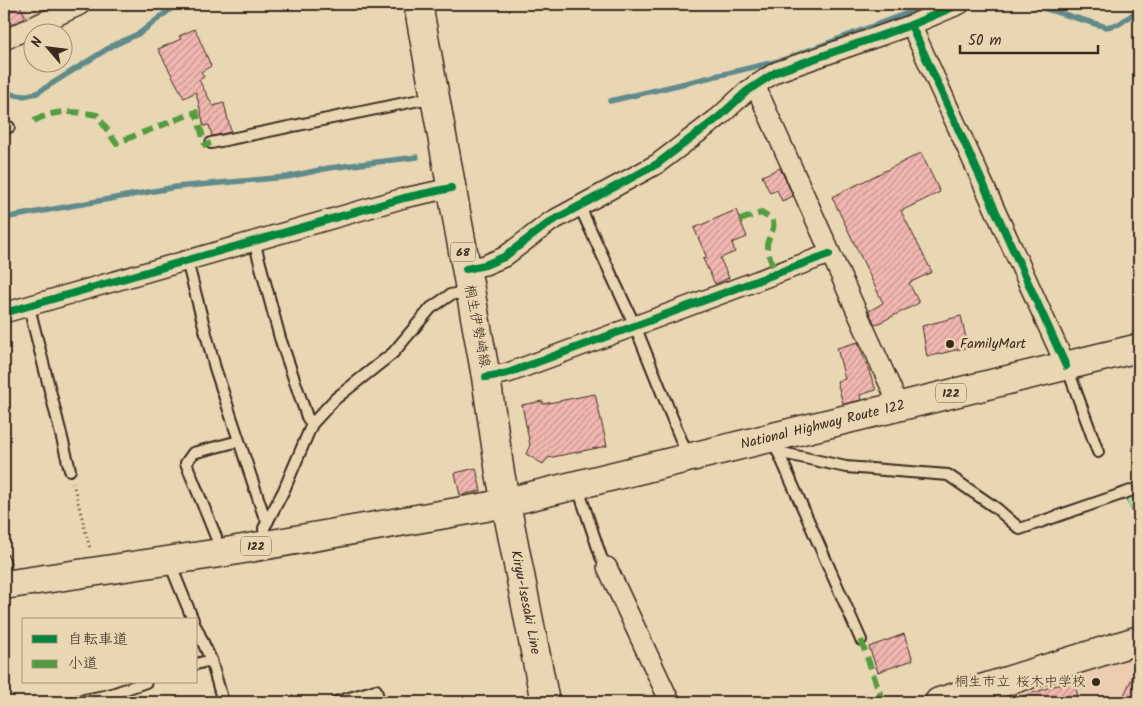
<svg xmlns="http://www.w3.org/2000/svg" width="1143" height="706" viewBox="0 0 1143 706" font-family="Kalam,'Klee One',sans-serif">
  <defs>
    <pattern id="industrial-grid" width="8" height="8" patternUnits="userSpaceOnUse" patternTransform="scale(1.25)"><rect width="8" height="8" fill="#eccdb2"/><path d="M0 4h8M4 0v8" fill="none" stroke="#cbb099"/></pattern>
    <pattern id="building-hatch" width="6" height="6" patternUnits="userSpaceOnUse" patternTransform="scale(1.25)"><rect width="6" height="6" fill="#f2b7b1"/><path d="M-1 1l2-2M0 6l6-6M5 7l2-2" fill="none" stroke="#c5958f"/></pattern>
  </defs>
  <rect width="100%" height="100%" fill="#e9d6b3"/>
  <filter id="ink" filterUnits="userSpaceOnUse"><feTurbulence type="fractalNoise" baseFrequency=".02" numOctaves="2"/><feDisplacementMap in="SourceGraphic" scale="10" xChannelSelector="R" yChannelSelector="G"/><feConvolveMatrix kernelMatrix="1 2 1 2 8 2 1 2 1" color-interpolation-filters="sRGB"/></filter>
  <g filter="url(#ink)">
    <path fill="#eccdb2" d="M1139 656V702H990L1117 663Z"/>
    <path fill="url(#industrial-grid)" d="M4 4H66L4 35Z"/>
    <path fill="#a5e4ac" stroke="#708765" d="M1139 493V525L1126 499Z"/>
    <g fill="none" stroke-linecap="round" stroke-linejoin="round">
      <g stroke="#618b8a" stroke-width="5.5">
        <path d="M1030 4 1106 27 1119 24 1136 12"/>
        <path d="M4 93 23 96 37 93 112 46 140 33 177 4"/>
        <path d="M610 101 783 60 931 4"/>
        <path d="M4 218 176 187 287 177 329 168 417 157"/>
      </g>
    </g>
    <g fill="url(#building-hatch)" stroke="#3b2a1e">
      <path d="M4 4H19L26 18 4 28Z"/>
      <path d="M195 29 211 66 201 72 204 77 199 80 213 106 224 103 231 132 212 136 209 125 204 126 196 92 184 98 158 49 181 39 179 36Z"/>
      <path d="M921 153 940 192 901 211 932 272 909 283 919 303 875 325 869 311 883 303 832 197Z"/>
      <path d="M780 168 793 196 782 201 777 190 770 193 762 176Z"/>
      <path d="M736 210 747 237 732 243 735 252 720 258 729 278 715 284 703 259 707 258 694 228Z"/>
      <path d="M961 316 968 347 927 357 922 326Z"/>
      <path d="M858 342 876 390 860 395 861 400 843 404 837 381 845 379 837 348Z"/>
      <path d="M595 394 607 446 548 458 543 464 526 454 530 445 522 405 543 401V404Z"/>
      <path d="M476 468 481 491 460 495 455 473Z"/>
      <path d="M904 634 913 660 878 672 869 647Z"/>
      <path d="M1139 662V702H1121Z"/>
      <path d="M1073 680 1080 702H1014V699Z"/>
    </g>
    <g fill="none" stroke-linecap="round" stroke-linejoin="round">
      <defs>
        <g id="lane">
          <path d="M4 127H9"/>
          <path d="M211 143 434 97"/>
          <path d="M579 205 635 326 688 457"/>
          <path d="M254 241 280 338 307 417 312 424"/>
          <path d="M187 261 215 368 263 513 268 521"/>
          <path d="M29 307 70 470"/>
          <path d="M1067 367 1098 452"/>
          <path d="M776 447 861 640"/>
          <path d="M778 452 846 467 948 475 996 508 1020 529 1139 488"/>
          <path d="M577 485 601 557 607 567"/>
          <path d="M216 537 186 463 193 453 239 441"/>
          <path d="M265 544 264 528 284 490 312 424 335 399 393 353 431 308 450 295 469 291"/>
          <path d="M4 560 7 584"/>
          <path d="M169 561 193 620"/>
          <path d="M196 627 211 660 223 702"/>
          <path d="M196 664 211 660"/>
          <path d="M74 702 109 695 146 682"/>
          <path d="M336 702 376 690 379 702"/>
        </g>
        <g id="street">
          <path d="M911 25 1066 366"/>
          <path d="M4 40 80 5"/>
          <path d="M755 85 892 390 897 407"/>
          <path d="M466 269 485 265 504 257 550 222 657 164 719 117 747 91 776 72 911 25 960 4"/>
          <path d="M4 313 404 198 451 188"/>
          <path d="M486 377 508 373 829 254"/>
          <path d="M607 567 670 702"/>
        </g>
        <path id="secondary" d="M939 702 1139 640"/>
        <g id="primary">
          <path id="s1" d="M418 4 486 377 500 473 545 702"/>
        </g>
        <g id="highway">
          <path id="s2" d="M4 585 220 553 486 507 1139 348"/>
        </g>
      </defs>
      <use href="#lane" stroke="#3b2a1e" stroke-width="14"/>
      <use href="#street" stroke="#3b2a1e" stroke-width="22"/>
      <use href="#secondary" stroke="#3b2a1e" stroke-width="31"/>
      <use href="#primary" stroke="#3b2a1e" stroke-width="31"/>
      <use href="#highway" stroke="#3b2a1e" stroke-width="31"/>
      <path stroke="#3b2a1e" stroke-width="3" stroke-dasharray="1 4" stroke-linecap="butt" d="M73 483 90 549"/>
      <use href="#lane" stroke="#e9d6b3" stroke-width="10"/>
      <use href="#street" stroke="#e9d6b3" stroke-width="19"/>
      <use href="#secondary" stroke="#e9d6b3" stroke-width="28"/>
      <use href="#primary" stroke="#e9d6b3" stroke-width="28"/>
      <use href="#highway" stroke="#e9d6b3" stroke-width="28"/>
      <g stroke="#529c3f" stroke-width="6" stroke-dasharray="12 6" stroke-linecap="butt">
        <path d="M34 121C54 109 75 111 97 115L116 143 196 112 205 145 211 143"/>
        <path d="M740 220 761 213 772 219C777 230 768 235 767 245 767 254 773 265 776 273"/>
        <path d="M861 640 883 702"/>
      </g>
      <defs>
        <g id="cycleway">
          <path d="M911 25 1066 366"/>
          <path d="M466 269 485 265 504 257 550 222 657 164 719 117 747 91 776 72 911 25 960 4"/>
          <path d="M4 313 404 198 451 188"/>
          <path d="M486 377 508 373 829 254"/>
        </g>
      </defs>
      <use href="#cycleway" stroke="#e9d6b3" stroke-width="11"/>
      <use href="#cycleway" stroke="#00873e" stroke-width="8"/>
    </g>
  </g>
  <g fill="#3b2a1e" stroke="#e9d6b3" stroke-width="2">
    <circle cx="950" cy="344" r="5"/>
    <circle cx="1096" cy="682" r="5"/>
  </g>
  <g text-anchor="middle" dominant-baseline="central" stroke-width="5" stroke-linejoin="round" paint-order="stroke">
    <g fill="#e9d6b3" stroke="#6f5e4b" stroke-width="1">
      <rect x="450.5" y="242.5" width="25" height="19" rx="4"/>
      <rect x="936" y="383.5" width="30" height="19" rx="4"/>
      <rect x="241" y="536.5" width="30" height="19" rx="4"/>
    </g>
    <g font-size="12" font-weight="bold" fill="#3b2a1e">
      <text x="463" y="252">68</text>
      <text x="951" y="393">122</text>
      <text x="256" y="546">122</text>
    </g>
    <g font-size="14" fill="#3b2a1e" stroke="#e9d6b3">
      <text transform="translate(477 326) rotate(79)">桐生伊勢崎線</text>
      <text stroke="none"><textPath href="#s2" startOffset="835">National Highway Route 122</textPath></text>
      <text stroke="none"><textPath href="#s1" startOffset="608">Kiryu-Isesaki Line</textPath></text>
    </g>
    <g font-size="14" fill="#3b2a1e" stroke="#e9d6b3" text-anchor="start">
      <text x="960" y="344">FamilyMart</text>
      <text x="1086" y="682" text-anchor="end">桐生市立 桜木中学校</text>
    </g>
  </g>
  <rect width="1143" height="706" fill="none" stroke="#e9d6b3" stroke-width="20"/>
  <rect x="10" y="10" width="1123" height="686" fill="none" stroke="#3b2a1e" stroke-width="2" filter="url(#ink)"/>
  <rect x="22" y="618" width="175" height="65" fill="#e9d6b3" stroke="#a39177"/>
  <rect x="32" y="635" width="25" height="8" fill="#00873e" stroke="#a39177"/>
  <text x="68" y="644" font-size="15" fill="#3b2a1e">自転車道</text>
  <rect x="32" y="660" width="25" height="8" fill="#529c3f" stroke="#a39177"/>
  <text x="68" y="668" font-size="15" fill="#3b2a1e">小道</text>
  <g transform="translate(48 48) rotate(298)"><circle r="24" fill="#e9d6b3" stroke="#a39177"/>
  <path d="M0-4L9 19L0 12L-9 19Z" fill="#3b2a1e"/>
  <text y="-8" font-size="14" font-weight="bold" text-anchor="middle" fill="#3b2a1e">N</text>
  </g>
  <path d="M960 45v8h138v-8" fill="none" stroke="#3b2a1e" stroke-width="2.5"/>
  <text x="968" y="45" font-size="15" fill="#3b2a1e" stroke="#e9d6b3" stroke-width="4" paint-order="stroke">50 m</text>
</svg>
